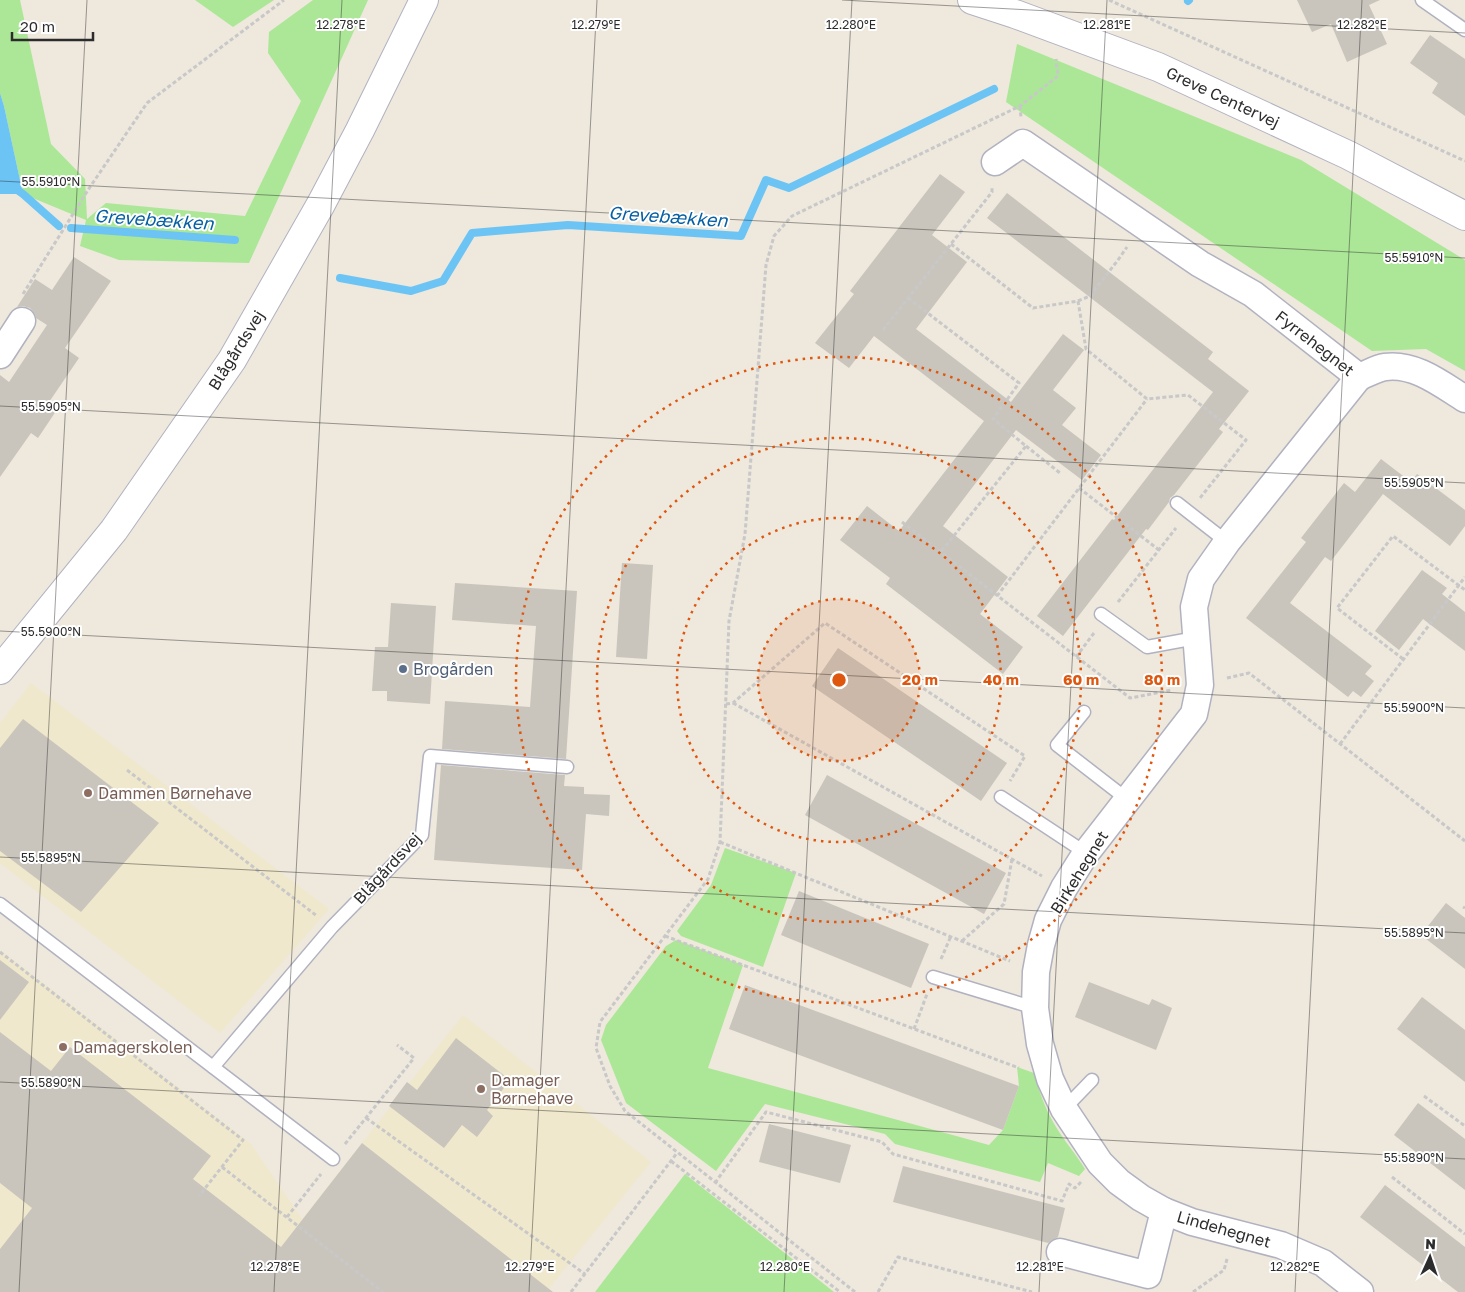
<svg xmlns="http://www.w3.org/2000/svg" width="1465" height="1292" viewBox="0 0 1465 1292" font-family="'Golos Text',sans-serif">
  <rect width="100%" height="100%" fill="#eee8dd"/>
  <g fill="#f0e8cc">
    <path d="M31 683 329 909 220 1033 0 863V723Z"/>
    <path d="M0 950 251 1144 302 1219 463 1015 651 1162 546 1292H0Z"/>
  </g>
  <g fill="#abe797">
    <path d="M0 0H20L51 144 85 179 87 219 106 203 245 216 301 101 268 53 269 32 313 0H368L249 263 119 260 80 246 86 220 23 194 4 106 0 93Z"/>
    <path d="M195 0H274L233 27Z"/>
    <path d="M1017 44 1301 160 1465 260V371L1426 349 1372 351 1006 102Z"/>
    <path d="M725 848 796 873 763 967 681 936 677 931 711 885Z"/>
    <path d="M676 940 743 965 708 1068 989 1145 1003 1130 1019 1086 1017 1067 1034 1073C1040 1093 1045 1109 1056 1127 1065 1142 1076 1154 1085 1169L1079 1176 1048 1163 1040 1182 895 1144 885 1134 765 1104 716 1171 626 1103 601 1040 606 1025 666 946Z"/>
    <path d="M685 1174 834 1292H595Z"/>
  </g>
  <path fill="#6cc4f5" d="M0 93 4 106 23 194H0Z"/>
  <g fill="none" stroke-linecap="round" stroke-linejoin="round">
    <g stroke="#6cc4f5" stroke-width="8">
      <path d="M1188 1 1189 0"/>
      <path d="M0 178 23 194 59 226"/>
      <path d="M71 228 235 240"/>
      <path d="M340 278 411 291 443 281 472 233 568 225 741 236 766 180 789 188 994 89"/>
    </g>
  </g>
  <g fill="#c9c5bd">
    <path d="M1297 0H1380L1369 5 1387 44 1347 62 1331 24 1312 32Z"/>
    <path d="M1430 35 1465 59V116L1432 93 1438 83 1410 63Z"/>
    <path d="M940 174 965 192 932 235 967 262 916 329 1011 402 1063 334 1084 350 1053 390 1076 408 1062 425 1101 455 1082 480 1016 430 943 526 1008 577 980 614 1023 647 1003 674 886 584 890 578 840 540 867 506 899 531 984 421 874 336 849 368 815 343 854 294 850 291Z"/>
    <path d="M1007 193 1213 352 1208 359 1249 391 1219 429 1223 432 1174 495 1170 498 1169 502 1148 530 1146 529 1063 636 1037 616 1112 519 1114 520 1213 392 987 218Z"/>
    <path d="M74 257 111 281 65 348 79 358 47 405 56 411 38 438 31 433 0 477V375L9 382 47 325 36 318 35 314 30 308 23 306 17 307 35 279 52 290Z"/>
    <path d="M1381 459 1411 482 1417 474 1465 510V526L1450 546 1383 494 1331 561 1325 557 1290 603 1372 666 1365 674 1374 681 1361 697 1353 691 1348 697 1246 618 1306 542 1301 538 1344 483 1355 492Z"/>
    <path d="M622 563 653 565 647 659 616 657Z"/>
    <path d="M1422 570 1447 588 1442 594 1465 612V651L1423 619 1399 650 1375 631Z"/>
    <path d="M455 583 577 591 566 759 442 749 445 701 530 707 536 626 452 620Z"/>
    <path d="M391 603 436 606 430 704 387 701V691H372L375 647H388Z"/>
    <path d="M838 648 1007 763 981 801 812 686Z"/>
    <path d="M23 719 159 823 81 912 0 851V748Z"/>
    <path d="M441 765 565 775 564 786 584 787V794L610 795 609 816 586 814 582 870 434 860Z"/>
    <path d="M827 775 1006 873 984 914 805 815Z"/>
    <path d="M799 891 929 944 911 988 781 935Z"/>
    <path d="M1446 903 1465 918V969L1421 935Z"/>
    <path d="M0 960 29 982 0 1020Z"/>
    <path d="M1089 982 1149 1005 1152 999 1172 1008 1156 1050 1075 1017Z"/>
    <path d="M745 985 1019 1086 1003 1130 729 1029Z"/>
    <path d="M1422 997 1465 1030V1082L1397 1029Z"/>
    <path d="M0 1032 51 1071 70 1047 211 1156 193 1179 281 1247 362 1143 553 1292H0V1249L32 1208 0 1183Z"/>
    <path d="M456 1038 510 1080 487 1110 493 1116 477 1137 462 1125 444 1148 389 1106 407 1082 417 1090Z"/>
    <path d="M1418 1103 1465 1139V1190L1394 1135Z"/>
    <path d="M769 1124 851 1145 840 1183 759 1162Z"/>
    <path d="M903 1166 1065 1208 1058 1237 1048 1243 893 1202Z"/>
    <path d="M1385 1185 1465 1247V1292H1458L1360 1217Z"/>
  </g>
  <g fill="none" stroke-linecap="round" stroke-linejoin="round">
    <defs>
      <g id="service">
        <path d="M1422 0 1465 30"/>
        <path d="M1177 503 1227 542"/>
        <path d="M1101 614 1147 647 1196 638"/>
        <path d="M1084 712 1057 745 1128 800"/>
        <path d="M1001 797 1086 853"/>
        <path d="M0 904 333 1159"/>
        <path d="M933 977 1035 1008"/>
        <path d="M213 1067 332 927 422 835 430 756 567 767"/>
        <path d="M1064 1109 1092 1080"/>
      </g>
      <g id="minor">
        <path d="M995 162 1023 143 1200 264 1253 294 1359 377 1227 542 1201 579 1194 607 1200 685 1194 714 1086 853 1064 888 1048 920 1041 945 1036 972 1035 1008 1040 1044 1050 1079 1064 1109 1100 1163 1119 1182 1141 1198 1164 1211 1192 1222 1281 1245 1323 1263 1360 1292"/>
        <path d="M0 355 22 321"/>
        <path d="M1359 377C1367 374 1377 368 1385 367 1415 363 1441 384 1465 399"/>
        <path d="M1060 1252 1148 1275 1164 1211"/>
      </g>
      <g id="tertiary">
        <path d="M972 0 1015 14 1158 67 1348 155 1465 216"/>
        <path d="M0 670 114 530 232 360 321 204 360 130 424 0"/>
      </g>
    </defs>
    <use href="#service" stroke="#b1b2c0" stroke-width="15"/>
    <use href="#minor" stroke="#b1b2c0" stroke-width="29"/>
    <use href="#tertiary" stroke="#b1b2c0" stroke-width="30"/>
    <g stroke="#c8c8c8" stroke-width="3" stroke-dasharray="4 2.5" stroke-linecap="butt">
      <path d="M1109 0 1465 161"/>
      <path d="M1020 106 1021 118"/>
      <path d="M951 244 1033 308 1078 301 1086 349 1147 399 1188 395 1246 440 1200 498"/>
      <path d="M23 294 88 190 147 103 284 0"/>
      <path d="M908 298 1019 383 993 419 1026 446 940 553"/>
      <path d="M1078 301 1090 296 1118 260 1127 247"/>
      <path d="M883 330 992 192V188"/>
      <path d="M1026 446 1060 473"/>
      <path d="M1079 488 1159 550"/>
      <path d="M902 522 1130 698 1172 690"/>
      <path d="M997 596 1147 399"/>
      <path d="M1118 602 1176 528"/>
      <path d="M1076 657 1094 633"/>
      <path d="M1403 659 1337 608 1393 536 1465 590"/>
      <path d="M1227 678 1249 673 1465 841"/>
      <path d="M733 703 1042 876"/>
      <path d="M726 704 733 703 825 623 1025 756 1010 781"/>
      <path d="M1340 744 1465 577"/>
      <path d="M127 770 317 916"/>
      <path d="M720 842 1010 961"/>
      <path d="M1463 907 1465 908"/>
      <path d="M665 936 1019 1068"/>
      <path d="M962 941 1004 904 1012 859"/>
      <path d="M0 952 243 1140 199 1196"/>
      <path d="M941 959 951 936"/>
      <path d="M914 1029 927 994"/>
      <path d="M1424 1096 1465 1126"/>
      <path d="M366 1118 585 1274"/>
      <path d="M345 1144 414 1058 397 1045"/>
      <path d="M671 1161 840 1292"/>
      <path d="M222 1167 383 1292"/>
      <path d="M1392 1177 1465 1234"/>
      <path d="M715 1183 766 1112 882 1142 893 1154 1062 1201 1069 1184 1075 1188 1082 1181"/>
      <path d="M287 1217 321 1174"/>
      <path d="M571 1292 677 1153"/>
      <path d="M855 1292 625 1111 610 1086 596 1048 600 1022 708 879 720 842 729 621 745 534 766 265 774 236 792 216 1020 106 1058 76 1056 59"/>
      <path d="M878 1292 898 1257 1032 1292"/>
      <path d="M1193 1292 1224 1270 1227 1259"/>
    </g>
    <use href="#service" stroke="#fff" stroke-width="12"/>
    <use href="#minor" stroke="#fff" stroke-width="26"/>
    <use href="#tertiary" stroke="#fff" stroke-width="28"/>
  </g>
  <path fill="none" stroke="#2c2c2c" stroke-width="1" stroke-opacity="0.45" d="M842 0 1465 33M0 181 1465 258M0 406 1465 483M0 631 1465 708M0 857 1465 933M0 1082 1465 1159M19 1292 87 0M274 1292 342 0M529 1292 597 0M784 1292 852 0M1039 1292 1107 0M1295 1292 1362 0"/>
  <circle cx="839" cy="680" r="81" fill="#df570e" fill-opacity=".12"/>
  <g fill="none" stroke="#df570e" stroke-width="2.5" stroke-dasharray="2.5 5">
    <circle cx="839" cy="680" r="81"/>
    <circle cx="839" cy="680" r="162"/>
    <circle cx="839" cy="680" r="242"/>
    <circle cx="839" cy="680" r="323"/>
  </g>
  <circle fill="#5c6f8a" stroke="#fff" stroke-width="2" cx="403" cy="669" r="5"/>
  <g fill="#8d6e63" stroke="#fff" stroke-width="2">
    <circle cx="88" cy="793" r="5"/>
    <circle cx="63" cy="1047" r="5"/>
    <circle cx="481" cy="1089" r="5"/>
  </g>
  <g text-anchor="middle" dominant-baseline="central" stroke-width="4" stroke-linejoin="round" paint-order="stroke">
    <g font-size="16" fill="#2c2c2c" stroke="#fff">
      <text transform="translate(1223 97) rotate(25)">Greve Centervej</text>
      <text transform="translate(1315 343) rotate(38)">Fyrrehegnet</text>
      <text transform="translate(236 350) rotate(-58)">Blågårdsvej</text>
      <text transform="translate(387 868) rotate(-47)">Blågårdsvej</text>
      <text transform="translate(1079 872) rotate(-58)">Birkehegnet</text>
      <text transform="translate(1224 1229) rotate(16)">Lindehegnet</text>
    </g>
    <g font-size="16" fill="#4e5e75" stroke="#fff" text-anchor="start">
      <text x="413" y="669">Brogården</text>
    </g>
    <g font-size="16" fill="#785e54" stroke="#fff" text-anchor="start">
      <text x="98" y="793">Dammen Børnehave</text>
      <text x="73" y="1047">Damagerskolen</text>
      <text x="491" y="1080">Damager<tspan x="491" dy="18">Børnehave</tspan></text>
    </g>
    <g font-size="18" font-style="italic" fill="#0760a4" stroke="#fff">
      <text transform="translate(668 216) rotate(4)">Grevebækken</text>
      <text transform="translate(154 219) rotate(4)">Grevebækken</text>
    </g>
  </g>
  <g font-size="12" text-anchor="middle" fill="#2c2c2c" stroke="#fff" stroke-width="4" stroke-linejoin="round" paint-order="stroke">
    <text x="341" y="29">12.278°E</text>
    <text x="596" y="29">12.279°E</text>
    <text x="851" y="29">12.280°E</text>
    <text x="1107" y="29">12.281°E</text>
    <text x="1362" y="29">12.282°E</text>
    <text x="51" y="186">55.5910°N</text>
    <text x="1414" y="262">55.5910°N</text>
    <text x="51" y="411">55.5905°N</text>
    <text x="1414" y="487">55.5905°N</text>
    <text x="51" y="636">55.5900°N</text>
    <text x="1414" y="712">55.5900°N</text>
    <text x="51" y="862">55.5895°N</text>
    <text x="1414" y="937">55.5895°N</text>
    <text x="51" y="1087">55.5890°N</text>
    <text x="1414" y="1162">55.5890°N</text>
    <text x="275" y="1271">12.278°E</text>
    <text x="530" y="1271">12.279°E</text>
    <text x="785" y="1271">12.280°E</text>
    <text x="1040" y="1271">12.281°E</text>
    <text x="1295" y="1271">12.282°E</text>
  </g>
  <circle cx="839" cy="680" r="8" fill="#df570e" stroke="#fff" stroke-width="2.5"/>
  <g font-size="15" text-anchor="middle" font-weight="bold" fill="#df570e" stroke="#fff" stroke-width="4" stroke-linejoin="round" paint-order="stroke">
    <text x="920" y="685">20 m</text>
    <text x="1001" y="685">40 m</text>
    <text x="1081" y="685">60 m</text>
    <text x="1162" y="685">80 m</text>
  </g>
  <g transform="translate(1430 1257) rotate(3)" stroke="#ffffff" stroke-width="4" paint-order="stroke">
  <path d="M0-4L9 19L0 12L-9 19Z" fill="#2c2c2c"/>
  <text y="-8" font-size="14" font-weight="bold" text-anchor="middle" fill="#2c2c2c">N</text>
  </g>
  <path d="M12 32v8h81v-8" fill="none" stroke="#2c2c2c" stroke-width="2.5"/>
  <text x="20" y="32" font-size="15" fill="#2c2c2c" stroke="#ffffff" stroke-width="4" paint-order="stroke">20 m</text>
</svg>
